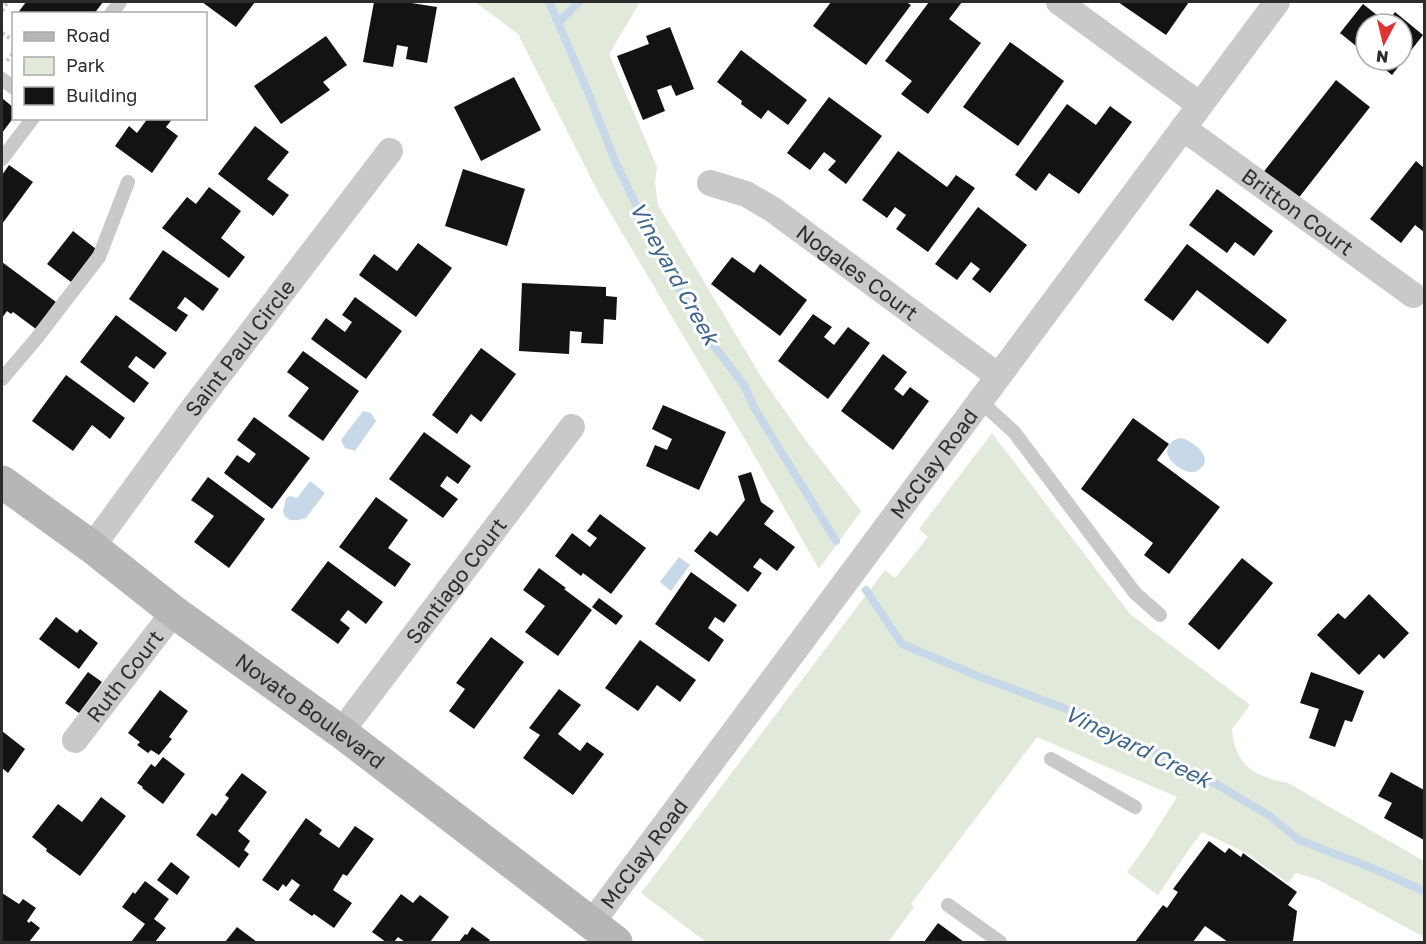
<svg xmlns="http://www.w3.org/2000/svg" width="1426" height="944" viewBox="0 0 1426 944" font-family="'Golos Text',sans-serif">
  <rect width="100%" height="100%" fill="#fff"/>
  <g fill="#e1eada">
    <path d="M475 2H640L609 54 657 167 655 183 658 205 762 378 804 438 861 511 819 569 750 448 599 194 518 34Z"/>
    <path d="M992 433 1130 614 1250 705 1232 729C1235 766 1254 776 1288 783L1424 861V937L1319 880 1296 873 1288 883 1246 853 1202 832 1188 851 1158 895 1127 872 1146 846 1177 797 1037 737 911 904 914 907 888 942H706L641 893 885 570 895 578 928 537 919 529Z"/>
  </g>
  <g fill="#c7d9e9">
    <path d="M363 411 371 413 376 421 355 451 345 448 341 440Z"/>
    <path d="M1181 438C1194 441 1217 460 1197 471 1186 477 1160 458 1169 445 1173 440 1176 439 1181 438Z"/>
    <path d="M310 481 325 493 306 518C296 521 287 523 283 512L286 498 290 496 297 498Z"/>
    <path d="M679 557 690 565 671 591 660 582Z"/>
  </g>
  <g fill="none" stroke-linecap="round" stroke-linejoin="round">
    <g stroke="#c7d9e9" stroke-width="8">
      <path d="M549 2 588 92 615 161 642 217 683 296 712 343 744 385 755 409 836 541"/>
      <path d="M559 22 579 2"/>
      <path d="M866 590 902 644 978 676 1064 708 1159 754 1216 784 1270 816 1299 840 1372 868 1424 891"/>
    </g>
  </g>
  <g fill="#131313">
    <path d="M26 2H103L94 14H17Z"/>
    <path d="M202 2H255L236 27Z"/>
    <path d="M374 2H405L437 7 427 63 406 59 408 47 397 45 393 67 363 62Z"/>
    <path d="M831 2H906L911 5 866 65 813 26Z"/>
    <path d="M929 2H962L949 19 981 43 928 114 901 94 912 81 885 61Z"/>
    <path d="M1118 2H1189L1166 35Z"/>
    <path d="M1363 4 1387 23 1395 12 1423 35 1392 75 1373 60H1402V24H1366V54L1340 33Z"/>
    <path d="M670 27 694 89 676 96 671 85 657 90 665 111 643 120 617 56 649 44 646 36Z"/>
    <path d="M326 36 347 65 323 82 330 90 281 124 254 86Z"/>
    <path d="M1010 42 1064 81 1018 146 963 107Z"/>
    <path d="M741 50 807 100 788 125 768 110 761 119 741 104 742 101 717 82Z"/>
    <path d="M514 77 541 130 481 161 454 107Z"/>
    <path d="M1336 80 1370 107 1297 200 1262 174Z"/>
    <path d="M829 97 882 136 846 184 828 170 836 161 824 152 810 170 787 153Z"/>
    <path d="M2 98 14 108V117L2 133Z"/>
    <path d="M1067 104 1096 125 1110 106 1132 122 1079 194 1049 173 1036 191 1015 175Z"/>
    <path d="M148 118H173L166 127 178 136 152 173 115 146 129 126 137 133Z"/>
    <path d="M255 126 289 152 267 179 289 195 273 216 218 174Z"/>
    <path d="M898 151 947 187 956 175 975 188 928 252 896 229 906 215 895 207 887 218 862 200Z"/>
    <path d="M1416 161 1424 168V232L1415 225 1401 243 1370 219Z"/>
    <path d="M9 165 33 182 2 224V175Z"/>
    <path d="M463 169 525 189 507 246 445 226Z"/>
    <path d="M209 187 241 211 221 238 245 257 229 278 162 228 187 197 196 204Z"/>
    <path d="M1217 189 1273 231 1254 256 1235 242 1227 253 1189 225Z"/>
    <path d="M978 207 1027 245 990 293 972 279 980 269 971 262 957 280 935 264Z"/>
    <path d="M73 231 96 249 71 282 47 264Z"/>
    <path d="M418 243 452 268 416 317 359 275 374 254 397 271Z"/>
    <path d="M1187 244 1287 320 1268 344 1197 290 1173 321 1144 300Z"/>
    <path d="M163 250 219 289 203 311 185 297 177 308 188 315 176 332 129 299Z"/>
    <path d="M732 257 754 273 760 264 807 300 780 336 711 284Z"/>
    <path d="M2 262 56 302 36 329 13 312 11 314 7 311 2 318Z"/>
    <path d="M522 283 606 287V296L617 297 616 320 604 319 603 344 581 343 582 332 570 331 569 354 519 351Z"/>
    <path d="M355 297 402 331 366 379 311 339 326 318 345 332 352 322 342 315Z"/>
    <path d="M813 314 832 327 824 337 834 345 848 327 870 343 828 399 778 361Z"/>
    <path d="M116 315 167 353 154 369 136 356 128 367 149 383 134 403 80 362Z"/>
    <path d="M481 348 516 374 481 422 471 414 457 434 432 415Z"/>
    <path d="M303 351 359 391 323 441 288 416 309 388 287 372Z"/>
    <path d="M883 354 907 372 894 389 903 396 910 387 929 401 893 450 841 411Z"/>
    <path d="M66 375 125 418 110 439 92 425 73 451 32 421Z"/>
    <path d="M663 405 726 432 699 490 646 466 655 445 667 450 672 439 652 429Z"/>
    <path d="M254 417 310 458 272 509 224 473 237 455 249 463 256 454 237 440Z"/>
    <path d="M1133 418 1169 444 1157 460 1220 507 1169 574 1144 555 1153 543 1081 489Z"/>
    <path d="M424 432 471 466 458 484 447 476 440 486 458 499 443 518 389 479Z"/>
    <path d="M751 472 761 502 774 511 764 524 795 547 777 571 760 558 753 567 762 573 748 592 694 551 710 531 717 536 745 500 738 476Z"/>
    <path d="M208 477 265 519 229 568 194 542 214 516 191 500Z"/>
    <path d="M376 497 408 520 388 548 411 564 395 587 339 547Z"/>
    <path d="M600 514 646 548 611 594 583 573 581 576 555 556 572 533 590 547 597 538 587 531Z"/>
    <path d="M1242 558 1273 583 1219 650 1188 624Z"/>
    <path d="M328 561 383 602 366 624 348 610 340 620 350 628 338 644 291 610Z"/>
    <path d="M539 568 566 588 564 589 592 610 558 656 525 632 545 606 523 590Z"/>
    <path d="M691 572 737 605 724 623 715 617 708 628 724 640 709 662 655 624Z"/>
    <path d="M1369 594 1409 633 1384 659 1379 654 1359 675 1317 635 1338 613 1345 619Z"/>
    <path d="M599 598 623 616 616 625 592 607Z"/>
    <path d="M56 617 77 633 80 629 98 643 79 669 39 639Z"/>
    <path d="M491 637 524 662 474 729 449 711 465 689 456 683Z"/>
    <path d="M640 640 696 680 680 702 657 685 638 711 605 688Z"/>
    <path d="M88 672 102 682 79 713 65 703Z"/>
    <path d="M1311 672 1364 691 1352 722 1345 720 1335 747 1309 738 1319 709 1300 703Z"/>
    <path d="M559 689 581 705 558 734 580 751 587 742 604 754 573 795 523 758 540 735 529 728Z"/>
    <path d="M160 690 188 711 169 737 172 739 159 755 151 750 148 753 137 745 140 742 128 733Z"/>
    <path d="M2 731 25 749 8 773 2 768Z"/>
    <path d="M163 757 185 774 163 804 142 788 143 787 137 783 151 764 155 767Z"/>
    <path d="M1391 772 1424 790V840L1384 818 1392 803 1378 796Z"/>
    <path d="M242 773 267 792 238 831 250 841 244 850 249 854 239 868 196 835 212 813 216 816 229 798 225 795Z"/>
    <path d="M101 797 126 816 80 876 46 851 47 849 32 837 58 804 82 822Z"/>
    <path d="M306 818 322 830 319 834 339 848 355 826 374 839 347 876 343 874 333 890 352 903 334 928 314 914 312 916 289 900 300 885 292 879 286 887 283 884 278 891 262 880Z"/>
    <path d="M1209 841 1225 853 1229 848 1241 857 1243 853 1297 892 1288 905 1297 911 1293 941 1290 942H1228L1205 926 1193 942H1135L1163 905 1167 908 1178 892 1173 889Z"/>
    <path d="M171 862 190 877 177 895 157 880Z"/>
    <path d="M145 881 169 899 154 919 166 928 155 942H131L145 924 122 907 133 892 135 894Z"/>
    <path d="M2 893 19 904 23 899 36 908 27 921 29 923 31 921 40 928 29 942H2Z"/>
    <path d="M401 894 413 903 420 895 449 917 430 942H405L398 937 394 942H386L372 932Z"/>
    <path d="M938 923 964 942H924Z"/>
    <path d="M237 927 257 942H225Z"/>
    <path d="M472 927 490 940 488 942H459L465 934 467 935Z"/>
  </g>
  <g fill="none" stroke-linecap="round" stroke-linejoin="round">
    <g stroke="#c9c9c9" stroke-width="4" stroke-dasharray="3 3" stroke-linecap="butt">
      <path d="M2 11 8 2"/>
      <path d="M2 33 14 41"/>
      <path d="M7 61 14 52"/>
    </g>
    <g stroke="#c9c9c9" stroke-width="14">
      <path d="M111 14 120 2"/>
      <path d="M2 79 14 88"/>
      <path d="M2 159 33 118"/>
      <path d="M2 379 36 339 99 257 128 182"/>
      <path d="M980 401 1014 432 1135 593 1160 615"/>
      <path d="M1051 759 1135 807"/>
      <path d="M948 905 1000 942"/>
    </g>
    <g stroke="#c9c9c9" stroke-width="26">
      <path d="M1059 2 1200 105"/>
      <path id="s1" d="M1183 128 1413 295"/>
      <path id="s2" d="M710 183 746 194 772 209 998 376"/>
      <path id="s3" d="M92 547 195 406 390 151"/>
      <path id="s4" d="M341 732 572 427"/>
      <path id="s5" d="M75 740 174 612"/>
      <path id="s6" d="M591 924 1277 2"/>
    </g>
    <path stroke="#b6b6b6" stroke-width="33" id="s7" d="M2 482 92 547 174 612 341 732 616 942"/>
  </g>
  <g text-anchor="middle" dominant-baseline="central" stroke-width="6" stroke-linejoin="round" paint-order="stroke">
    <g font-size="21" fill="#2c2c2c" stroke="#fff">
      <text stroke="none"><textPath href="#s1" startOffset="142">Britton Court</textPath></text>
      <text stroke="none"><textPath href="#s2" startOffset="174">Nogales Court</textPath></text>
      <text stroke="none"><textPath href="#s3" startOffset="248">Saint Paul Circle</textPath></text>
      <text stroke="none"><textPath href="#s6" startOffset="574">McClay Road</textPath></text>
      <text stroke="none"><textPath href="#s4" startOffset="190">Santiago Court</textPath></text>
      <text stroke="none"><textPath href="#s5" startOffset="81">Ruth Court</textPath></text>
      <text stroke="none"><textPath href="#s7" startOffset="384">Novato Boulevard</textPath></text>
      <text stroke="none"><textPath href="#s6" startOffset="88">McClay Road</textPath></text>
    </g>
    <g font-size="22" font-style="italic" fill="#3e678b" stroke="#fff">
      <text transform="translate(675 273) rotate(61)">Vineyard Creek</text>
      <text transform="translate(1138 746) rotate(26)">Vineyard Creek</text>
    </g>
  </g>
  <rect width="1426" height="944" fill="none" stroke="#2c2c2c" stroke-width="6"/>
  <rect x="12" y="12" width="195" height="108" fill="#ffffff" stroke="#ababab" stroke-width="1.5"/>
  <rect x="24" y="32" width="30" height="9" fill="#b6b6b6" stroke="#ababab" stroke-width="1.5"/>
  <text x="66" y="42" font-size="18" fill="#2c2c2c">Road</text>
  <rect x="24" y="57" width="30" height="18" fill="#e1eada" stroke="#ababab" stroke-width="1.5"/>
  <text x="66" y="72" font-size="18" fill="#2c2c2c">Park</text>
  <rect x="24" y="87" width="30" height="18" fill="#131313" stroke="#ababab" stroke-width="1.5"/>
  <text x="66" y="102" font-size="18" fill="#2c2c2c">Building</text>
  <g transform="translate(1384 42) rotate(187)"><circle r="28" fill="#ffffff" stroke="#ababab" stroke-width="1.5"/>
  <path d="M0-4.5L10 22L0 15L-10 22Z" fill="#de3534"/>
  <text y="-9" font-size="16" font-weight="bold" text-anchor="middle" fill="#2c2c2c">N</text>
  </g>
</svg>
